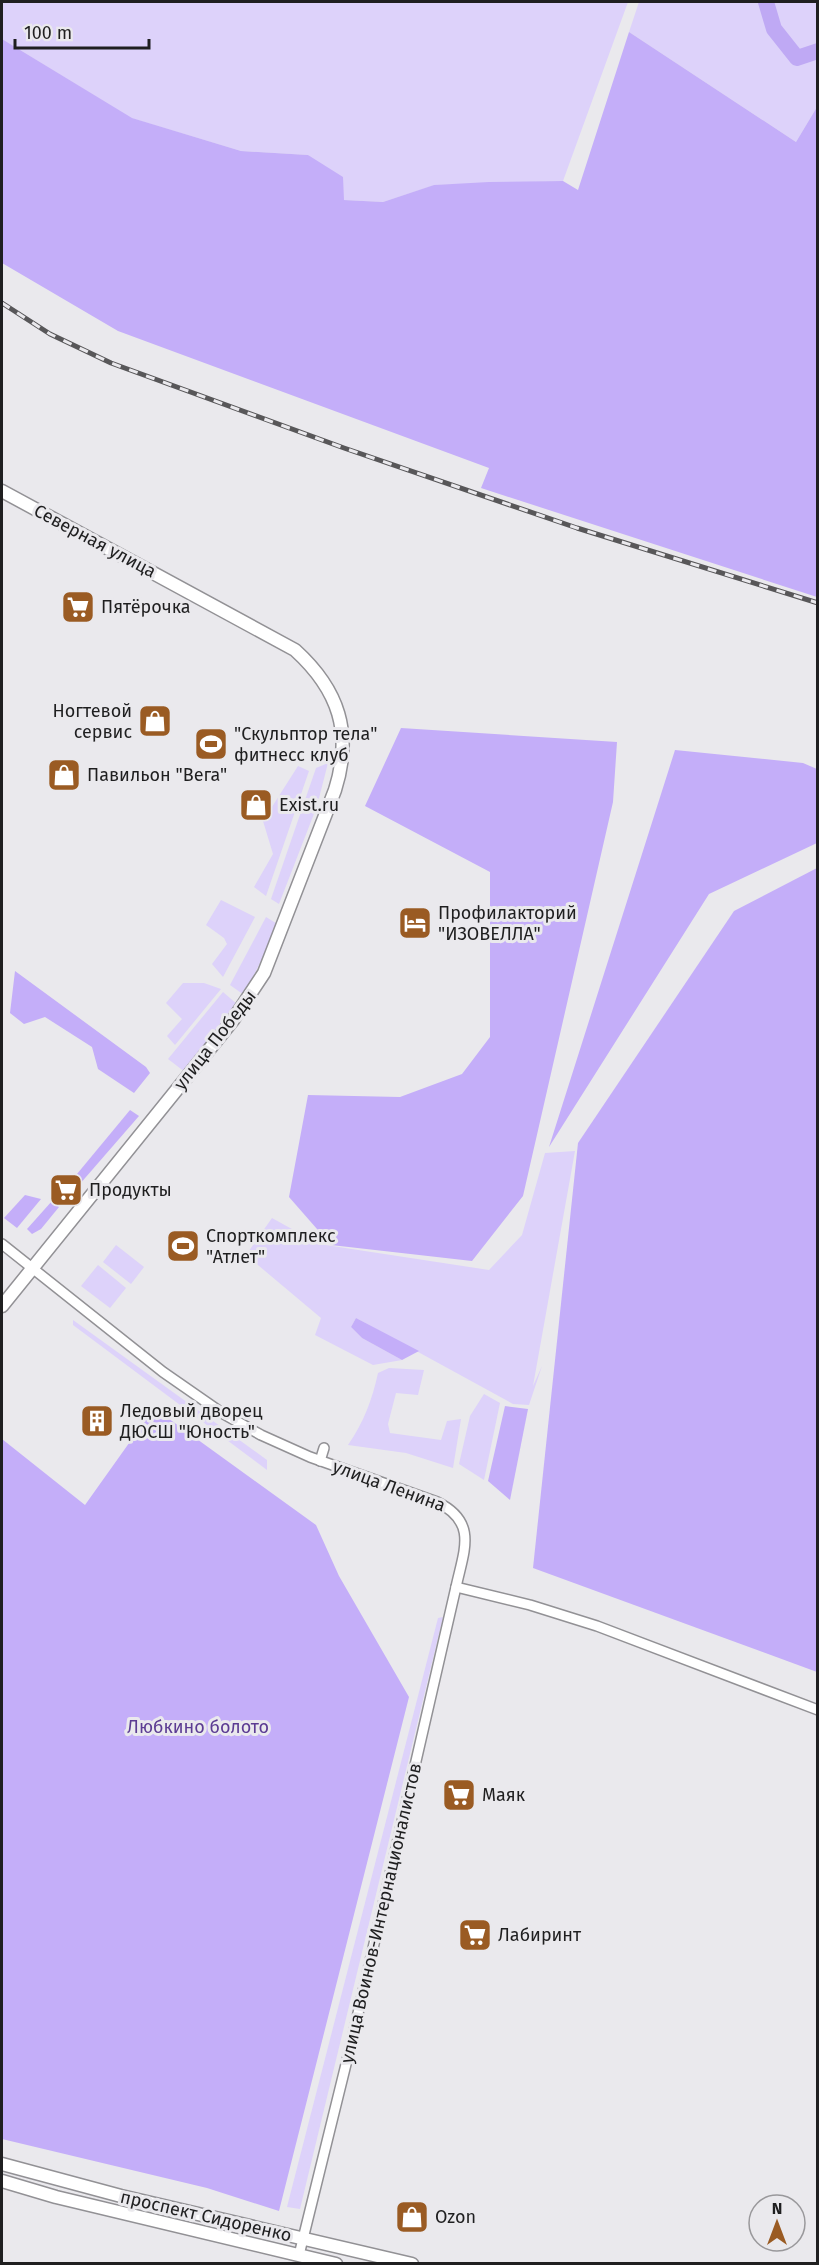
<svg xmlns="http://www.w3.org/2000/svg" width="819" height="2265" viewBox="0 0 819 2265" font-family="'Fira Sans',sans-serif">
  <rect width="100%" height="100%" fill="#eae9ed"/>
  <g fill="#ddd2fa">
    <path d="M2 2H628L563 181 435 185 383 202 344 200 308 155 241 151 131 118 2 39Z"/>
    <path d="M639 2H817V107L796 142 629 32Z"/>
    <path d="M328 763 317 806 279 904 271 899 316 768Z"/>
    <path d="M298 766 309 771 266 896 254 887 273 854 263 821Z"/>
    <path d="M221 900 255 917 223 977 212 964 227 944 224 938 206 925Z"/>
    <path d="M266 917 279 925 244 995 230 985Z"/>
    <path d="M183 983H204L221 989 175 1045 167 1036 182 1019 166 1003Z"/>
    <path d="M223 992 238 1005 185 1072 168 1059Z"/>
    <path d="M575 1151 533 1386 542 1366 529 1405 513 1404 356 1318 351 1327 362 1338 402 1360 373 1365 315 1335 321 1318 246 1255 272 1218 319 1244 489 1270 522 1235 545 1153Z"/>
    <path d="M116 1245 144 1267 131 1284 103 1262Z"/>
    <path d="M98 1265 126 1288 110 1308 81 1286Z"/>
    <path d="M73 1320 267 1460V1470L73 1325Z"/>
    <path d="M389 1368 424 1370 418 1395 396 1393 388 1424 390 1433 441 1440 447 1421 461 1419 453 1468 406 1453 348 1445C364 1422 372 1400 378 1373Z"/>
    <path d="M484 1394 500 1403 484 1480 459 1464 470 1416Z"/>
    <path d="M443 1617 300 2209 287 2207 438 1618Z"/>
  </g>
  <g fill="#c4aef9">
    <path d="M629 32 796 142 817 107V597L481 488 489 468 118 331 2 263V39L132 118 241 151 308 155 343 177 344 200 383 202 434 185 489 182 563 181 578 190Z"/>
    <path d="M401 728 617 742 613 802 523 1196 472 1261 331 1245 289 1197 308 1095 400 1097 462 1074 490 1037V872L365 806Z"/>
    <path d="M675 750 803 763 817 769V843L709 894 549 1147Z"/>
    <path d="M817 868V1672L533 1568 578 1143 734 911Z"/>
    <path d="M15 971 146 1067 150 1073 134 1093 98 1069 92 1047 45 1017 24 1024 10 1013Z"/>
    <path d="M130 1110 139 1116 79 1185 72 1180Z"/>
    <path d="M25 1195 41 1199 17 1228 4 1218Z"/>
    <path d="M52 1201 59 1207 41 1229 32 1234 27 1229Z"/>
    <path d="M356 1318 419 1351 402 1360 362 1338 351 1327Z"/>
    <path d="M505 1406 528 1409 510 1500 488 1481Z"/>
    <path d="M154 1408 316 1525 339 1576 409 1697 279 2211 207 2188 2 2139V1439L85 1505Z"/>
  </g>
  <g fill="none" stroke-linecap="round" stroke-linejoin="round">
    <path stroke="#bfa9f4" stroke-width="16" d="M766 2 774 29 797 58 818 51"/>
    <defs>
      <g id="minor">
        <path d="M2 1244 163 1372 222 1413 261 1435 310 1457 437 1502C478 1522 464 1550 456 1587L351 2044 299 2255"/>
        <path d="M320 1461 324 1448"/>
        <path d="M456 1587 530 1605 597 1626 818 1710"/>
      </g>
      <g id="major">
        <path d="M2 491 295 650C339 690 353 733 335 790L264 973 233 1020 2 1306"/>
        <path d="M2 2164 121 2196 412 2264"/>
        <path d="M2 2181 56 2197 336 2264"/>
      </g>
    </defs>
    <use href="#minor" stroke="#929195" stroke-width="12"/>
    <use href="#major" stroke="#929195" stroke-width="15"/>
    <use href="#minor" stroke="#fff" stroke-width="9"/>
    <use href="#major" stroke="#fff" stroke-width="12"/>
    <defs>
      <path id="rail" d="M2 303 50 334 111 363 344 448 577 528 818 603"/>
    </defs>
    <use href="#rail" stroke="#585759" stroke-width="5"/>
    <use href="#rail" stroke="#eae9ed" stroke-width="3" stroke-dasharray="9" stroke-linecap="butt"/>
  </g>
  <defs>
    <symbol id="supermarket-square" viewBox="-11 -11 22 22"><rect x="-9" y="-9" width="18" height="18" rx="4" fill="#9a5b23" stroke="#eae9ed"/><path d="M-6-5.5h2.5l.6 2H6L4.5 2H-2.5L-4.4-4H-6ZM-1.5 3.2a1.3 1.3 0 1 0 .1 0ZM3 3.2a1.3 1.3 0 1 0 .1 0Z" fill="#fff"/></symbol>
    <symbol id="shop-square" viewBox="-11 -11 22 22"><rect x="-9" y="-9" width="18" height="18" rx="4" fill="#9a5b23" stroke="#eae9ed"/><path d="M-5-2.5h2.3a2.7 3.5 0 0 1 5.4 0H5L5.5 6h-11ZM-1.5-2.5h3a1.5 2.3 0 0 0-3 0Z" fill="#fff"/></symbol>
    <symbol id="stadium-square" viewBox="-11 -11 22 22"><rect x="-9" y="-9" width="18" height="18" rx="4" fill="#9a5b23" stroke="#eae9ed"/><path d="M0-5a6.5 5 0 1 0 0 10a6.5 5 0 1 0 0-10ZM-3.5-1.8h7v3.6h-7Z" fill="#fff"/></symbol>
    <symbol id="hotel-square" viewBox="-11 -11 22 22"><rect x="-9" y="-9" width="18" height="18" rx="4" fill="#9a5b23" stroke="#eae9ed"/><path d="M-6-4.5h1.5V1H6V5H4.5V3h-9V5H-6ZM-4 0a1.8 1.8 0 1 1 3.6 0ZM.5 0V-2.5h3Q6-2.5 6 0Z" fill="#fff"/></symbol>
    <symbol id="building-square" viewBox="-11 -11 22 22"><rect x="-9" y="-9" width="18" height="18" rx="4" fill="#9a5b23" stroke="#eae9ed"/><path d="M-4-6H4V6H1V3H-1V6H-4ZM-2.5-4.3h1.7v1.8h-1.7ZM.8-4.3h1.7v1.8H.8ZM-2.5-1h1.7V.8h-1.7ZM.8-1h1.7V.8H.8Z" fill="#fff"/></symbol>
  </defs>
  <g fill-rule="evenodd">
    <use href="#supermarket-square" x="59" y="588" width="38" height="38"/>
    <use href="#shop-square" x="136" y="702" width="38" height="38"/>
    <use href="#stadium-square" x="192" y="725" width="38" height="38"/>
    <use href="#shop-square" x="45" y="756" width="38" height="38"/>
    <use href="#shop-square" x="237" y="786" width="38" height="38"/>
    <use href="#hotel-square" x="396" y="904" width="38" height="38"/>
    <use href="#supermarket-square" x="47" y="1171" width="38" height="38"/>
    <use href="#stadium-square" x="164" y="1227" width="38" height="38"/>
    <use href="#building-square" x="78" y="1402" width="38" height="38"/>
    <use href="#supermarket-square" x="440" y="1776" width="38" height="38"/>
    <use href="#supermarket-square" x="456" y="1916" width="38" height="38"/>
    <use href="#shop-square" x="393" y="2198" width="38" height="38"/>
  </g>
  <g text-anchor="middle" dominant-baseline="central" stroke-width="6" stroke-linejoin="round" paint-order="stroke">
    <g font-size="18" fill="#1f1f20" stroke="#eae9ed">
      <text transform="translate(95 541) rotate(28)">Северная улица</text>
      <text transform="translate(215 1040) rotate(-52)">улица Победы</text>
      <text transform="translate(389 1486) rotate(20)">улица Ленина</text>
      <text transform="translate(381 1913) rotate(-77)">улица Воинов-Интернационалистов</text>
      <text transform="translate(206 2216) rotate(13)">проспект Сидоренко</text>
    </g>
    <g font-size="18" fill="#1f1f20" stroke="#eae9ed" text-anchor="start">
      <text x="101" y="607">Пятёрочка</text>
      <text x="132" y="711" text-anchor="end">Ногтевой<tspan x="132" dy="21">сервис</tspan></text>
      <text x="234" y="734">"Скульптор тела"<tspan x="234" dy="21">фитнесс клуб</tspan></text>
      <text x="87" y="775">Павильон "Вега"</text>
      <text x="279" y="805">Exist.ru</text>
      <text x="438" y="913">Профилакторий<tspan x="438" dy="21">"ИЗОВЕЛЛА"</tspan></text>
      <text x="89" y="1190">Продукты</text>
      <text x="206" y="1236">Спорткомплекс<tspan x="206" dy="21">"Атлет"</tspan></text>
      <text x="120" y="1411">Ледовый дворец<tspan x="120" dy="21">ДЮСШ "Юность"</tspan></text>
      <text x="482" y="1795">Маяк</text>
      <text x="498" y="1935">Лабиринт</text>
      <text x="435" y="2217">Ozon</text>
    </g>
    <g font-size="18" fill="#5c3c93" stroke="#eae9ed">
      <text x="198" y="1727">Любкино болото</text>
    </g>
  </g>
  <rect width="819" height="2265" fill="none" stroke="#1f1f20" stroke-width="6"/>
  <g transform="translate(777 2223)"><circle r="28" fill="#eae9ed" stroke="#99989b" stroke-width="1.5"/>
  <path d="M0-4.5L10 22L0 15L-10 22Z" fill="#9a5b23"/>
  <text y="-9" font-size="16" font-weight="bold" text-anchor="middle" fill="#1f1f20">N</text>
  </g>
  <path d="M15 39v9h134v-9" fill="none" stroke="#1f1f20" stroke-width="3"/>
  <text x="24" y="39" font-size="18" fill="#1f1f20" stroke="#eae9ed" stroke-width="4.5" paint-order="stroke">100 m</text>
</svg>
